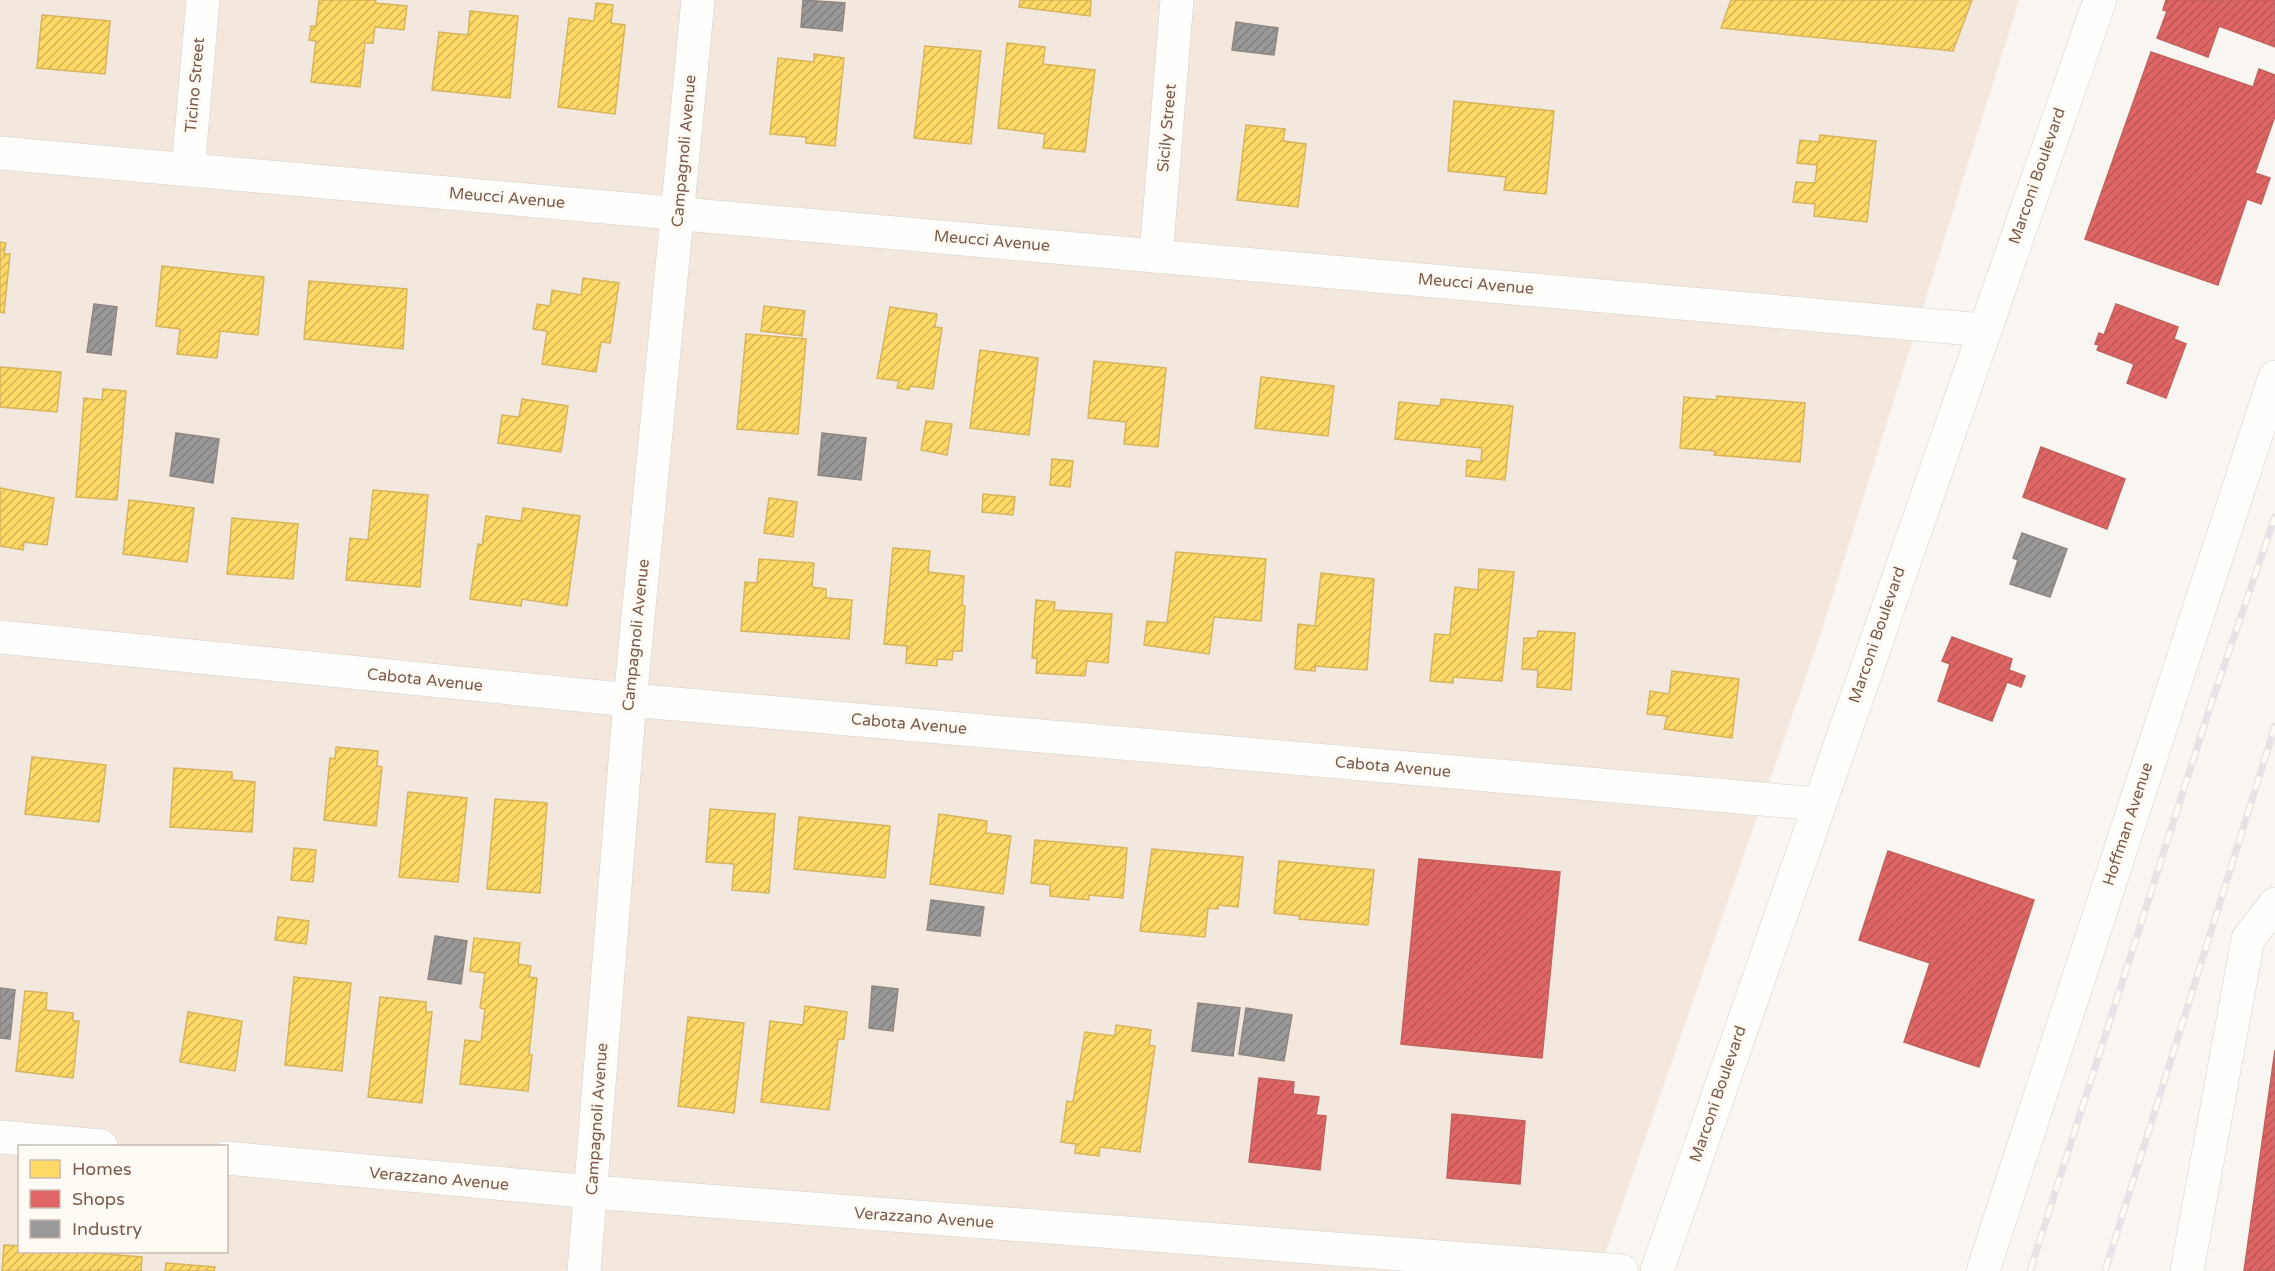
<svg xmlns="http://www.w3.org/2000/svg" width="2275" height="1271" viewBox="0 0 2275 1271" font-family="'Varela Round',sans-serif">
  <defs>
    <pattern id="homes-hatch" width="6" height="6" patternUnits="userSpaceOnUse" patternTransform="scale(1.5)"><rect width="6" height="6" fill="#ffd966"/><path d="M-1 1l2-2M0 6l6-6M5 7l2-2" fill="none" stroke="#d3b356"/></pattern>
    <pattern id="shops-hatch" width="6" height="6" patternUnits="userSpaceOnUse" patternTransform="scale(1.5)"><rect width="6" height="6" fill="#e06666"/><path d="M-1 1l2-2M0 6l6-6M5 7l2-2" fill="none" stroke="#bb5756"/></pattern>
    <pattern id="industry-hatch" width="6" height="6" patternUnits="userSpaceOnUse" patternTransform="scale(1.5)"><rect width="6" height="6" fill="#999"/><path d="M-1 1l2-2M0 6l6-6M5 7l2-2" fill="none" stroke="#82807f"/></pattern>
  </defs>
  <rect width="100%" height="100%" fill="#f9f5f0"/>
  <path fill="#f2e8de" fill-rule="evenodd" d="M0 0H2019L1821 633 1599 1271H0ZM20 1146H226V1252H20Z"/>
  <g fill="url(#homes-hatch)" stroke="#d7b45e" stroke-width="1.5">
    <path d="M319 0H376L375 3 407 6 404 30 375 27 373 43H365L360 87 311 82 316 41 309 40 311 26H316Z"/>
    <path d="M1020 0H1091L1090 16 1019 7Z"/>
    <path d="M1731 0H1972L1953 51 1721 28Z"/>
    <path d="M596 3 613 5 611 23 625 25 615 114 558 107 569 18 594 21Z"/>
    <path d="M470 11 518 16 510 98 432 90 439 32 468 35Z"/>
    <path d="M42 15 110 21 105 74 37 68Z"/>
    <path d="M1007 43 1045 47 1043 64 1095 70 1085 152 1043 148 1045 134 998 128Z"/>
    <path d="M925 46 981 51 971 144 914 138Z"/>
    <path d="M814 54 844 58 835 146 806 143V137L770 134 778 58 814 62Z"/>
    <path d="M1454 101 1554 111 1546 194 1504 190 1506 177 1448 171Z"/>
    <path d="M1246 125 1285 129 1283 141 1306 144 1298 207 1237 200Z"/>
    <path d="M1820 135 1876 141 1867 222 1814 216 1815 204 1793 202 1796 182 1815 183 1817 165 1797 163 1800 140 1819 142Z"/>
    <path d="M0 242 6 243 4 254H10L4 313 0 312Z"/>
    <path d="M162 266 264 277 258 335 220 331 217 358 177 354 180 329 156 326Z"/>
    <path d="M583 278 619 283 610 343 601 342 596 372 542 364 547 331 533 329 537 304 550 306 552 290 581 295Z"/>
    <path d="M309 281 407 289 403 349 304 339Z"/>
    <path d="M764 306 805 311 802 336 761 331Z"/>
    <path d="M890 307 937 314 935 327 942 328 933 389 910 386 909 390 897 388 899 381 877 378Z"/>
    <path d="M746 334 806 339 798 434 737 429Z"/>
    <path d="M980 350 1038 358 1029 435 970 428Z"/>
    <path d="M1094 361 1166 368 1158 447 1124 444 1126 422 1088 418Z"/>
    <path d="M0 367 61 372 57 412 0 407Z"/>
    <path d="M1261 377 1334 386 1328 436 1255 428Z"/>
    <path d="M103 389 126 391 117 500 76 497 84 398 102 400Z"/>
    <path d="M1717 396 1805 403 1800 462 1714 455 1715 451 1680 448 1684 397 1717 400Z"/>
    <path d="M522 399 568 406 561 452 498 443 502 415 519 417Z"/>
    <path d="M1441 399 1513 406 1505 480 1466 476 1467 460 1481 462 1482 448 1395 439 1399 402 1440 406Z"/>
    <path d="M926 421 952 424 947 455 921 450Z"/>
    <path d="M1052 459 1073 461 1070 487 1050 485Z"/>
    <path d="M0 488 54 498 47 545 24 542 23 550 0 546Z"/>
    <path d="M373 490 428 495 420 587 346 580 350 538 368 540Z"/>
    <path d="M983 494 1015 497 1013 515 982 512Z"/>
    <path d="M769 498 797 502 793 537 764 533Z"/>
    <path d="M129 500 194 508 187 562 123 554Z"/>
    <path d="M523 508 580 516 567 606 522 599 521 606 470 599 478 544 482 545 486 516 521 521Z"/>
    <path d="M232 518 298 524 293 579 227 574Z"/>
    <path d="M893 548 930 551 928 572 964 576 962 605 965 606 962 651H953L952 660 937 659V666L906 663 907 646 884 644Z"/>
    <path d="M1176 552 1266 559 1261 621 1214 617 1209 654 1144 645 1147 621 1167 623Z"/>
    <path d="M759 559 814 563 812 587 826 589V598L852 600 849 639 741 631 745 582 757 583Z"/>
    <path d="M1479 569 1514 572 1502 681 1453 677V683L1430 681 1435 634 1450 635 1455 587 1478 590Z"/>
    <path d="M1321 573 1374 579 1367 670 1315 666V671L1295 669 1298 624 1315 626Z"/>
    <path d="M1036 600 1055 602 1054 610 1112 614 1108 663 1087 661 1085 676 1036 673 1037 658H1032Z"/>
    <path d="M1538 631 1575 633 1571 690 1537 687 1538 670 1522 669 1524 638H1537Z"/>
    <path d="M1672 671 1739 679 1732 738 1664 729 1667 716 1647 714 1650 691 1669 694Z"/>
    <path d="M336 747 378 751 377 766 382 767 376 826 324 820 330 758 335 759Z"/>
    <path d="M32 757 106 765 99 822 25 814Z"/>
    <path d="M174 768 232 772V780L255 782 252 832 170 827Z"/>
    <path d="M408 792 467 798 458 882 399 877Z"/>
    <path d="M495 799 547 803 540 893 487 889Z"/>
    <path d="M710 809 775 814 769 893 732 890 734 864 706 862Z"/>
    <path d="M939 814 987 821 986 833 1011 836 1003 894 930 884Z"/>
    <path d="M799 817 890 826 885 878 794 869Z"/>
    <path d="M1035 840 1127 848 1123 898 1089 895V900L1050 896V885L1031 883Z"/>
    <path d="M294 848 316 850 313 882 291 880Z"/>
    <path d="M1152 849 1243 857 1238 907 1218 905V909L1208 908 1205 937 1140 931Z"/>
    <path d="M1279 861 1374 870 1368 925 1299 919 1300 916 1274 913Z"/>
    <path d="M278 917 309 921 306 944 275 940Z"/>
    <path d="M474 938 520 943 518 964 531 966 529 977 537 978 529 1054 532 1055 528 1091 460 1084 465 1040 481 1042 485 1009 480 1008 485 973 470 971Z"/>
    <path d="M294 977 351 983 342 1071 285 1065Z"/>
    <path d="M25 991 47 993 46 1010 73 1013V1021H79L73 1078 16 1071Z"/>
    <path d="M380 997 426 1002V1012H432L422 1103 368 1097Z"/>
    <path d="M805 1006 847 1012 844 1039H838L829 1110 761 1102 770 1021 803 1025Z"/>
    <path d="M188 1012 242 1021 235 1071 180 1062Z"/>
    <path d="M688 1017 744 1023 734 1113 678 1106Z"/>
    <path d="M1116 1025 1151 1030 1149 1045 1155 1046 1140 1152 1100 1147 1099 1156 1075 1153 1076 1144 1061 1142 1067 1101 1073 1102 1085 1032 1115 1036Z"/>
    <path d="M4 1245 20 1246V1252H82L142 1257 141 1271H2Z"/>
    <path d="M166 1263 215 1267 214 1271H165Z"/>
  </g>
  <g fill="url(#shops-hatch)" stroke="#c1635e" stroke-width="1.5">
    <path d="M2166 0H2275V47L2219 26 2208 57 2157 38 2167 11 2163 10Z"/>
    <path d="M2151 52 2253 87 2259 69 2275 75V116L2255 173 2270 178 2261 204 2247 199 2218 285 2085 239Z"/>
    <path d="M2116 304 2178 327 2174 339 2186 344 2166 398 2127 383 2134 364 2097 350 2099 345 2095 344 2099 333 2104 335Z"/>
    <path d="M2041 447 2125 479 2107 529 2023 497Z"/>
    <path d="M1952 637 2012 659 2009 670 2025 676 2021 687 2007 682 1992 721 1938 701 1950 664 1942 661Z"/>
    <path d="M1888 851 2034 900 1979 1067 1904 1042 1930 963 1859 940Z"/>
    <path d="M1419 859 1560 872 1542 1058 1401 1044Z"/>
    <path d="M2275 1050V1271H2244Z"/>
    <path d="M1259 1078 1294 1082 1293 1094 1319 1097 1316 1115 1326 1116 1320 1170 1249 1162Z"/>
    <path d="M1452 1114 1525 1121 1520 1184 1447 1178Z"/>
  </g>
  <g fill="url(#industry-hatch)" stroke="#908782" stroke-width="1.5">
    <path d="M803 0 845 3 842 31 801 27Z"/>
    <path d="M1236 22 1278 28 1274 55 1232 50Z"/>
    <path d="M94 304 117 307 111 355 87 352Z"/>
    <path d="M176 433 219 439 213 483 170 476Z"/>
    <path d="M822 433 866 438 861 480 818 475Z"/>
    <path d="M2022 533 2067 549 2050 597 2010 584 2018 560 2013 558Z"/>
    <path d="M931 900 984 907 980 936 927 930Z"/>
    <path d="M435 936 467 941 461 984 428 979Z"/>
    <path d="M872 986 898 989 893 1031 869 1028Z"/>
    <path d="M0 988 15 990 10 1039 0 1038Z"/>
    <path d="M1198 1003 1240 1008 1233 1056 1192 1051Z"/>
    <path d="M1246 1008 1292 1015 1284 1061 1239 1054Z"/>
  </g>
  <g fill="none" stroke-linecap="round" stroke-linejoin="round">
    <defs>
      <g id="minor">
        <path d="M0 153 1983 330"/>
        <path d="M188 170 203 0"/>
        <path d="M1156 256 1177 0"/>
        <path d="M0 637 630 700 1818 804"/>
        <path d="M0 1137 101 1146"/>
        <path d="M226 1158 592 1192 1622 1271"/>
        <path d="M584 1271 630 700 698 0"/>
        <path d="M1657 1271 2100 0"/>
        <path d="M1983 1271 2275 377"/>
        <path d="M2187 1271 2248 939 2275 904"/>
      </g>
    </defs>
    <use href="#minor" stroke="#d7d1cb" stroke-width="34"/>
    <use href="#minor" stroke="#fefefd" stroke-width="33"/>
    <defs>
      <g id="rail">
        <path d="M2030 1271 2211 704 2275 517"/>
        <path d="M2105 1271 2275 726"/>
      </g>
    </defs>
    <use href="#rail" stroke="#e6e3e7" stroke-width="7"/>
    <use href="#rail" stroke="#fffaf3" stroke-width="4.5" stroke-dasharray="14" stroke-linecap="butt"/>
  </g>
  <g text-anchor="middle" dominant-baseline="central" stroke-width="6" stroke-linejoin="round" paint-order="stroke">
    <g font-size="16" fill="#7a5c4d" stroke="#fffaf3">
      <text transform="translate(195 85) rotate(-85)">Ticino Street</text>
      <text transform="translate(1167 128) rotate(-85)">Sicily Street</text>
      <text transform="translate(684 151) rotate(-85)">Campagnoli Avenue</text>
      <text transform="translate(2037 176) rotate(-71)">Marconi Boulevard</text>
      <text transform="translate(507 198) rotate(5)">Meucci Avenue</text>
      <text transform="translate(992 241) rotate(5)">Meucci Avenue</text>
      <text transform="translate(1476 284) rotate(5)">Meucci Avenue</text>
      <text transform="translate(636 635) rotate(-84)">Campagnoli Avenue</text>
      <text transform="translate(1877 635) rotate(-71)">Marconi Boulevard</text>
      <text transform="translate(425 680) rotate(6)">Cabota Avenue</text>
      <text transform="translate(909 724) rotate(5)">Cabota Avenue</text>
      <text transform="translate(1393 767) rotate(5)">Cabota Avenue</text>
      <text transform="translate(2128 824) rotate(-72)">Hoffman Avenue</text>
      <text transform="translate(1718 1094) rotate(-71)">Marconi Boulevard</text>
      <text transform="translate(597 1119) rotate(-86)">Campagnoli Avenue</text>
      <text transform="translate(439 1179) rotate(5)">Verazzano Avenue</text>
      <text transform="translate(924 1218) rotate(4)">Verazzano Avenue</text>
    </g>
  </g>
  <rect x="18" y="1145" width="210" height="108" fill="#fffaf3" stroke="#cabbb1" stroke-width="1.5"/>
  <rect x="30" y="1160" width="30" height="18" fill="#ffd966" stroke="#cabbb1" stroke-width="1.5"/>
  <text x="72" y="1175" font-size="18" fill="#7a5c4d">Homes</text>
  <rect x="30" y="1190" width="30" height="18" fill="#e06666" stroke="#cabbb1" stroke-width="1.5"/>
  <text x="72" y="1205" font-size="18" fill="#7a5c4d">Shops</text>
  <rect x="30" y="1220" width="30" height="18" fill="#999999" stroke="#cabbb1" stroke-width="1.5"/>
  <text x="72" y="1235" font-size="18" fill="#7a5c4d">Industry</text>
</svg>
